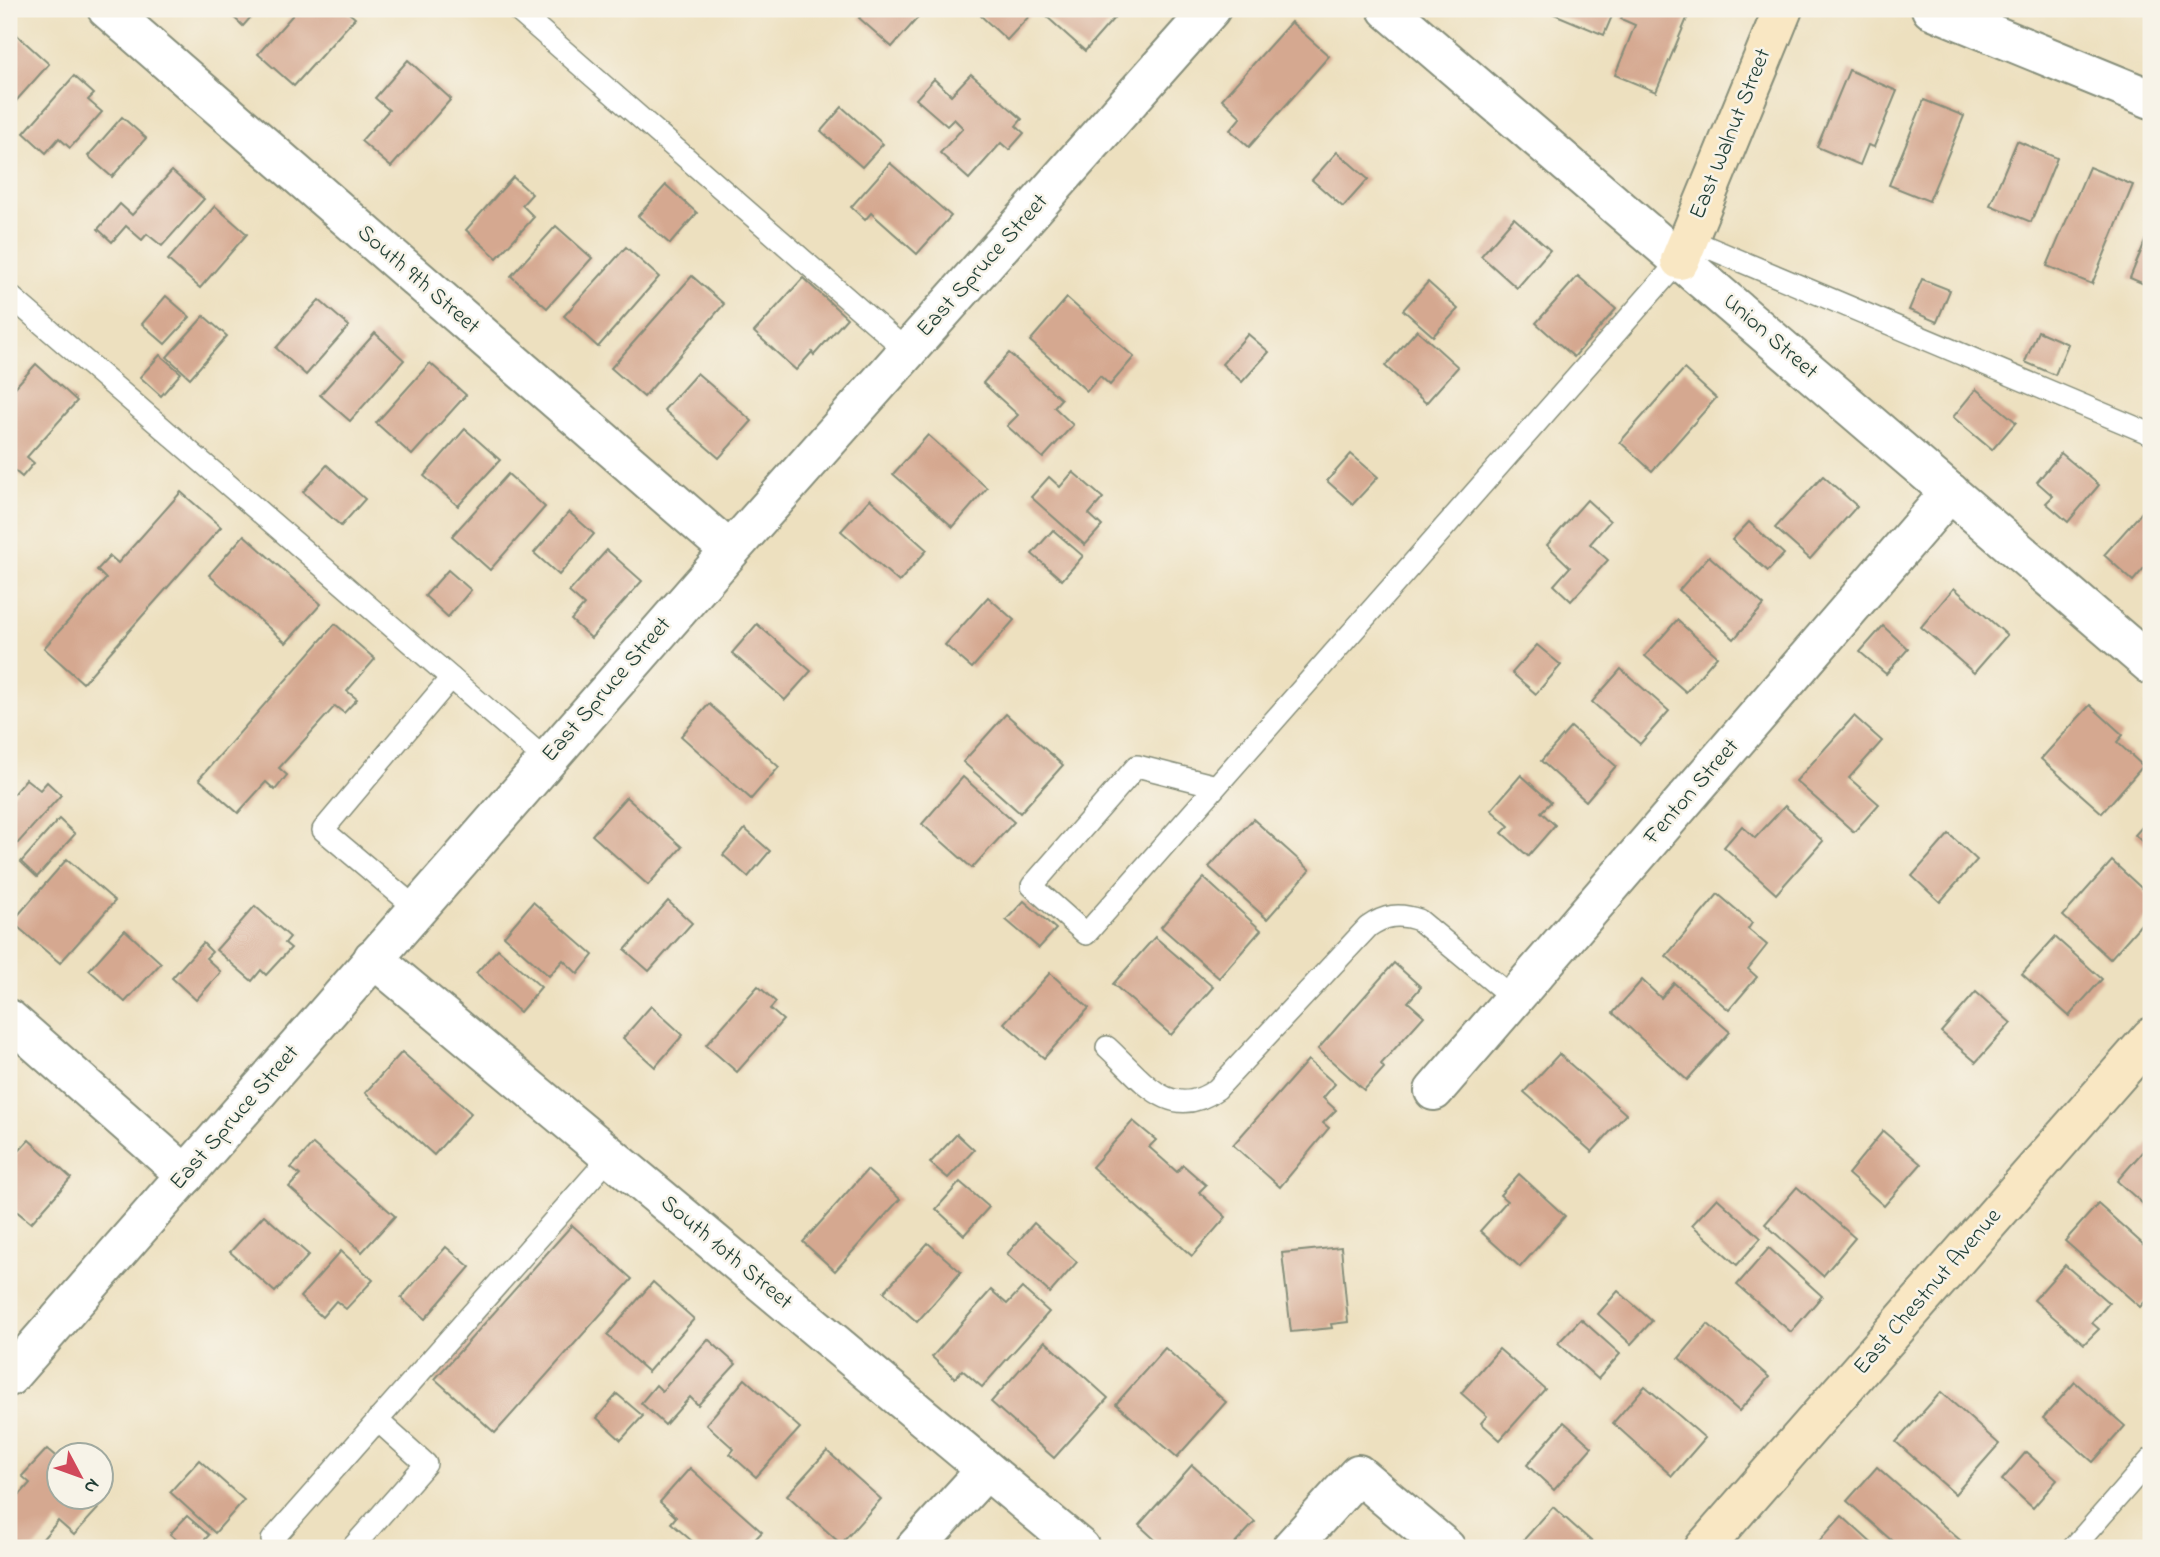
<svg xmlns="http://www.w3.org/2000/svg" width="2160" height="1557" viewBox="0 0 2160 1557" font-family="'Indie Flower',sans-serif">
  <rect width="100%" height="100%" fill="#f7f3e8"/>
  <filter id="ink" filterUnits="userSpaceOnUse"><feTurbulence type="fractalNoise" baseFrequency=".0143" numOctaves="2"/><feDisplacementMap in="SourceGraphic" scale="14" xChannelSelector="R" yChannelSelector="G"/><feConvolveMatrix kernelMatrix="1 2 1 2 8 2 1 2 1" color-interpolation-filters="sRGB"/></filter>
  <filter id="wash" filterUnits="userSpaceOnUse"><feTurbulence type="fractalNoise" baseFrequency=".00686" numOctaves="4" result="noise"/><feDisplacementMap in="SourceGraphic" scale="28" xChannelSelector="R" yChannelSelector="G"/><feGaussianBlur stdDeviation="1.57" result="paint"/><feColorMatrix in="noise" values="0 0 0 0 0 0 0 0 0 0 0 0 0 0 0 0 0 1.4 0 .05"/><feComposite in="paint" operator="in"/></filter>
  <g filter="url(#wash)">
    <rect width="100%" height="100%" fill="#ede0bf"/>
    <g id="blocks">
      <g fill="#d5a890">
        <path d="M225 9H258L243 26Z"/>
        <path d="M298 9H344L355 18 294 86 258 54Z"/>
        <path d="M867 9H916L921 14 892 47 859 18Z"/>
        <path d="M987 9H1030L1033 12 1007 40 981 16Z"/>
        <path d="M1053 9H1122L1085 51 1046 16Z"/>
        <path d="M1556 9H1615L1604 35 1554 14Z"/>
        <path d="M1625 9H1691L1656 92 1615 75 1635 25 1621 19Z"/>
        <path d="M1291 22 1329 56 1249 147 1230 130 1241 117 1222 99Z"/>
        <path d="M17 35 49 64 15 102 9 97V44Z"/>
        <path d="M408 60 451 99 391 167 361 141 389 110 375 98Z"/>
        <path d="M1849 70 1897 91 1874 147 1868 145 1860 165 1817 147Z"/>
        <path d="M971 74 1022 119 1016 126 1024 133 1009 150 1001 143 969 179 940 153 963 128 954 119 947 126 916 99 934 79 951 95Z"/>
        <path d="M74 76 94 94 88 100 102 112 70 148 59 138 46 153 24 133Z"/>
        <path d="M1924 100 1964 116 1929 201 1889 185Z"/>
        <path d="M842 107 883 144 862 167 821 131Z"/>
        <path d="M122 117 146 138 112 177 88 156Z"/>
        <path d="M2017 141 2057 158 2031 222 1990 205Z"/>
        <path d="M1337 152 1368 179 1343 207 1312 180Z"/>
        <path d="M890 163 951 216 917 254 871 213 865 220 851 207Z"/>
        <path d="M2089 167 2133 185 2092 284 2047 266Z"/>
        <path d="M172 171 204 199 162 246 147 234 142 240 126 226 112 242 98 229 120 204 132 215Z"/>
        <path d="M513 177 532 194 522 205 534 217 497 258 466 230Z"/>
        <path d="M666 185 697 213 670 244 638 216Z"/>
        <path d="M215 206 247 234 200 288 168 260Z"/>
        <path d="M1514 218 1550 250 1517 288 1481 256Z"/>
        <path d="M556 226 592 258 547 308 511 276Z"/>
        <path d="M2151 227V287L2130 278Z"/>
        <path d="M626 247 659 277 598 347 564 316Z"/>
        <path d="M692 276 724 304 644 397 611 368Z"/>
        <path d="M1578 276 1616 309 1574 357 1536 323Z"/>
        <path d="M803 278 847 318 814 355 812 352 796 370 754 332Z"/>
        <path d="M1922 279 1950 290 1937 322 1909 310Z"/>
        <path d="M1428 282 1458 309 1433 336 1403 310Z"/>
        <path d="M166 296 190 317 165 344 142 324Z"/>
        <path d="M1067 298 1134 357 1110 385 1100 376 1087 391 1030 341Z"/>
        <path d="M319 300 349 326 306 375 276 348Z"/>
        <path d="M204 316 227 336 190 378 167 357Z"/>
        <path d="M1417 330 1458 367 1426 403 1385 366Z"/>
        <path d="M2038 331 2068 344 2055 375 2025 362Z"/>
        <path d="M375 333 404 360 350 421 320 395Z"/>
        <path d="M1248 334 1269 352 1242 382 1222 364Z"/>
        <path d="M1009 353 1061 399 1054 407 1073 425 1043 458 1007 426 1018 415 983 383Z"/>
        <path d="M160 355 181 373 161 396 140 377Z"/>
        <path d="M430 363 466 395 412 455 376 423Z"/>
        <path d="M36 364 77 401 27 457 34 463 22 477 15 471 9 479V394Z"/>
        <path d="M1684 369 1716 398 1652 471 1620 442Z"/>
        <path d="M697 373 752 421 719 458 664 410Z"/>
        <path d="M1976 389 2016 422 1992 450 1953 417Z"/>
        <path d="M465 429 500 460 458 506 424 476Z"/>
        <path d="M928 435 987 488 953 527 893 474Z"/>
        <path d="M2061 453 2099 485 2068 522 2046 503 2053 496 2037 482Z"/>
        <path d="M1351 454 1378 477 1353 504 1327 481Z"/>
        <path d="M327 465 365 499 341 526 303 492Z"/>
        <path d="M1073 472 1103 498 1089 514 1102 526 1085 545 1031 497 1049 477 1060 487Z"/>
        <path d="M508 474 545 507 490 570 452 536Z"/>
        <path d="M1823 476 1857 506 1810 559 1775 528Z"/>
        <path d="M181 492 221 527 83 683 44 648 106 579 97 570 110 556 118 563Z"/>
        <path d="M870 499 927 550 899 582 841 531Z"/>
        <path d="M1587 500 1610 521 1590 544 1608 560 1571 601 1554 585 1570 567 1547 545Z"/>
        <path d="M2151 502V560L2133 581 2104 555Z"/>
        <path d="M569 512 594 534 559 575 534 553Z"/>
        <path d="M1749 522 1784 554 1768 571 1732 540Z"/>
        <path d="M1053 530 1083 556 1062 580 1032 554Z"/>
        <path d="M244 535 321 604 286 643 209 575Z"/>
        <path d="M607 550 642 581 591 638 571 620 584 605 569 592Z"/>
        <path d="M1709 556 1764 605 1734 639 1679 590Z"/>
        <path d="M448 570 471 590 448 617 425 596Z"/>
        <path d="M1954 588 2007 635 1974 673 1921 627Z"/>
        <path d="M988 597 1014 620 972 668 945 645Z"/>
        <path d="M1677 620 1717 656 1686 692 1645 656Z"/>
        <path d="M335 624 375 659 347 691 357 699 344 713 335 706 279 768 287 775 275 790 266 782 238 813 199 779Z"/>
        <path d="M757 624 811 671 785 700 732 653Z"/>
        <path d="M1883 626 1908 649 1886 674 1860 652Z"/>
        <path d="M1537 645 1561 665 1536 694 1512 673Z"/>
        <path d="M1621 669 1669 711 1640 744 1592 702Z"/>
        <path d="M709 704 779 767 751 799 681 736Z"/>
        <path d="M2090 705 2123 735 2117 742 2143 766 2102 813 2041 759Z"/>
        <path d="M1006 714 1063 765 1020 813 963 762Z"/>
        <path d="M1854 716 1882 741 1849 778 1879 804 1854 832 1796 781Z"/>
        <path d="M1571 727 1616 766 1586 801 1541 761Z"/>
        <path d="M1521 775 1551 802 1541 812 1555 825 1528 856 1502 833 1509 826 1491 810Z"/>
        <path d="M963 777 1014 822 972 868 922 824Z"/>
        <path d="M26 779 40 790 47 782 61 795 9 853V799Z"/>
        <path d="M626 797 682 847 648 885 592 835Z"/>
        <path d="M1785 806 1823 841 1776 894 1724 847 1742 826 1755 838Z"/>
        <path d="M2151 817V850L2135 835Z"/>
        <path d="M59 819 75 834 37 877 21 862Z"/>
        <path d="M1253 819 1310 870 1267 919 1209 867Z"/>
        <path d="M745 829 770 851 748 877 723 855Z"/>
        <path d="M1949 834 1977 860 1940 902 1912 876Z"/>
        <path d="M67 859 115 901 60 963 12 922Z"/>
        <path d="M2112 861 2151 897V913L2110 959 2063 916Z"/>
        <path d="M1204 878 1261 930 1219 978 1161 927Z"/>
        <path d="M1718 894 1752 923 1748 929 1767 945 1748 969 1757 977 1729 1010 1666 956Z"/>
        <path d="M668 901 692 923 649 971 625 950Z"/>
        <path d="M1024 901 1056 929 1039 948 1006 920Z"/>
        <path d="M533 902 593 955 578 974 563 960 549 976 504 936Z"/>
        <path d="M255 906 290 937 285 943 291 948 266 975 261 970 252 981 216 950Z"/>
        <path d="M125 930 161 963 125 1002 89 970Z"/>
        <path d="M1155 937 1213 987 1171 1035 1113 984Z"/>
        <path d="M2055 937 2102 979 2069 1016 2022 974Z"/>
        <path d="M203 943 212 952 206 958 221 972 196 1000 172 978Z"/>
        <path d="M498 949 541 987 520 1012 476 973Z"/>
        <path d="M1394 963 1421 987 1408 1002 1424 1016 1381 1064 1384 1068 1364 1090 1318 1049Z"/>
        <path d="M1050 973 1089 1008 1044 1058 1004 1023Z"/>
        <path d="M1642 980 1661 998 1674 983 1730 1032 1687 1080 1613 1013Z"/>
        <path d="M758 986 776 1002 770 1009 783 1020 737 1072 706 1045Z"/>
        <path d="M1976 992 2011 1023 1976 1062 1941 1032Z"/>
        <path d="M651 1006 683 1035 655 1067 623 1038Z"/>
        <path d="M402 1052 471 1113 434 1155 365 1093Z"/>
        <path d="M1559 1054 1626 1114 1592 1152 1524 1092Z"/>
        <path d="M1308 1060 1335 1084 1323 1098 1336 1110 1323 1123 1329 1128 1280 1187 1233 1145Z"/>
        <path d="M1133 1121 1156 1140 1149 1147 1177 1172 1183 1165 1206 1185 1199 1192 1226 1217 1192 1256 1092 1167Z"/>
        <path d="M1883 1131 1921 1164 1884 1206 1848 1174Z"/>
        <path d="M957 1134 974 1150 948 1178 930 1163Z"/>
        <path d="M29 1140 71 1178 31 1223 15 1210 9 1217V1162Z"/>
        <path d="M2151 1142V1211L2117 1181Z"/>
        <path d="M313 1144 395 1216 362 1252 289 1187 300 1175 291 1168Z"/>
        <path d="M867 1170 900 1199 835 1271 803 1242Z"/>
        <path d="M1519 1174 1565 1216 1520 1267 1480 1231 1507 1201 1500 1195Z"/>
        <path d="M960 1182 989 1207 964 1235 936 1209Z"/>
        <path d="M1797 1187 1855 1238 1823 1276 1765 1224Z"/>
        <path d="M1717 1198 1761 1238 1737 1265 1692 1225Z"/>
        <path d="M2098 1204 2145 1246 2151 1239V1295L2140 1307 2065 1241Z"/>
        <path d="M264 1215 309 1255 275 1292 230 1252Z"/>
        <path d="M1034 1223 1077 1262 1050 1293 1007 1254Z"/>
        <path d="M572 1225 632 1279 495 1433 435 1379Z"/>
        <path d="M928 1243 961 1272 917 1322 884 1292Z"/>
        <path d="M446 1247 470 1267 425 1319 401 1298Z"/>
        <path d="M1341 1247 1348 1322 1331 1324 1332 1328 1291 1332 1282 1253Z"/>
        <path d="M1769 1248 1822 1296 1791 1332 1737 1285Z"/>
        <path d="M341 1251 373 1280 346 1309 336 1301 322 1317 300 1297Z"/>
        <path d="M2065 1265 2109 1303 2092 1323 2099 1329 2084 1344 2034 1300Z"/>
        <path d="M653 1282 694 1319 648 1372 607 1335Z"/>
        <path d="M1022 1288 1049 1312 982 1387 962 1370 955 1378 932 1357 991 1290 1007 1304Z"/>
        <path d="M1618 1291 1652 1321 1631 1344 1598 1314Z"/>
        <path d="M1581 1319 1620 1354 1598 1379 1558 1343Z"/>
        <path d="M1708 1324 1769 1377 1739 1411 1679 1358Z"/>
        <path d="M708 1339 736 1364 698 1405 690 1397 665 1425 641 1403 656 1385 662 1391Z"/>
        <path d="M1045 1341 1108 1398 1054 1458 991 1402Z"/>
        <path d="M1165 1348 1226 1402 1177 1457 1116 1404Z"/>
        <path d="M1499 1349 1545 1389 1500 1440 1481 1423 1487 1416 1461 1393Z"/>
        <path d="M745 1379 800 1428 756 1477 730 1454 734 1449 706 1424Z"/>
        <path d="M2075 1382 2125 1426 2093 1462 2043 1418Z"/>
        <path d="M1645 1386 1705 1438 1672 1476 1613 1423Z"/>
        <path d="M1941 1392 1999 1444 1955 1494 1896 1442Z"/>
        <path d="M617 1394 643 1416 621 1440 597 1418Z"/>
        <path d="M1564 1422 1592 1447 1554 1490 1527 1465Z"/>
        <path d="M47 1449 60 1460V1498H102L105 1501 74 1535 58 1521 35 1548H9V1507L30 1483 22 1476Z"/>
        <path d="M827 1451 881 1499 841 1544 787 1495Z"/>
        <path d="M2026 1452 2057 1480 2033 1508 2002 1480Z"/>
        <path d="M199 1460 244 1500 215 1533 170 1492Z"/>
        <path d="M1192 1465 1255 1522 1231 1548H1164L1139 1525Z"/>
        <path d="M1877 1467 1969 1548H1900L1847 1501Z"/>
        <path d="M690 1468 762 1532 747 1548H700L671 1523 676 1517 660 1502Z"/>
        <path d="M1553 1507 1599 1548H1524L1519 1545Z"/>
        <path d="M187 1516 209 1535 197 1548H186L170 1534Z"/>
        <path d="M1842 1516 1877 1548H1813Z"/>
      </g>
    </g>
  </g>
  <g filter="url(#ink)">
    <use href="#blocks" fill-opacity="0" stroke="#868e7a" stroke-width="2"/>
    <g fill="none" stroke-linecap="round" stroke-linejoin="round">
      <defs>
        <g id="lane">
          <path d="M516 9 907 351"/>
          <path d="M1688 239 2151 434"/>
          <path d="M9 295 546 760"/>
          <path d="M1216 786 1137 766 1032 886 1086 934 1680 260"/>
          <path d="M417 909 323 830 451 678"/>
          <path d="M1107 1047C1141 1078 1170 1124 1217 1089L1368 927C1385 915 1399 913 1419 920L1514 999"/>
          <path d="M281 1548 272 1540 610 1157"/>
          <path d="M352 1548 426 1464 377 1420"/>
          <path d="M2073 1548 2151 1459"/>
        </g>
        <g id="street">
          <path d="M107 9 730 551"/>
          <path d="M1387 9 2151 665"/>
          <path d="M1931 9 2151 99"/>
          <path d="M373 958 1080 1548"/>
          <path d="M9 1019 186 1175"/>
          <path d="M1434 1091 1950 492"/>
          <path d="M9 1377 730 551 1211 9"/>
          <path d="M915 1548 986 1470"/>
          <path d="M1291 1548 1358 1474 1446 1548"/>
        </g>
        <g id="secondary">
          <path d="M1680 260 1783 9"/>
          <path d="M1704 1548 2151 1037"/>
        </g>
      </defs>
      <use href="#lane" stroke="#868e7a" stroke-width="24"/>
      <use href="#street" stroke="#868e7a" stroke-width="42"/>
      <use href="#secondary" stroke="#868e7a" stroke-width="42"/>
      <use href="#lane" stroke="#fff" stroke-width="21"/>
      <use href="#street" stroke="#fff" stroke-width="38"/>
      <use href="#secondary" stroke="#f9e7c3" stroke-width="38"/>
    </g>
  </g>
  <g text-anchor="middle" dominant-baseline="central" stroke-width="5" stroke-linejoin="round" paint-order="stroke">
    <g font-size="23" fill="#1f3d34" stroke="#f7f3e8">
      <text transform="translate(1731 134) rotate(-68)">East Walnut Street</text>
      <text transform="translate(983 266) rotate(-48)">East Spruce Street</text>
      <text transform="translate(418 280) rotate(41)">South 9th Street</text>
      <text transform="translate(1770 337) rotate(41)">Union Street</text>
      <text transform="translate(607 690) rotate(-49)">East Spruce Street</text>
      <text transform="translate(1692 792) rotate(-49)">Fenton Street</text>
      <text transform="translate(235 1118) rotate(-49)">East Spruce Street</text>
      <text transform="translate(726 1253) rotate(40)">South 10th Street</text>
      <text transform="translate(1928 1292) rotate(-49)">East Chestnut Avenue</text>
    </g>
  </g>
  <rect width="2160" height="1557" fill="none" stroke="#f7f3e8" stroke-width="35"/>
  <g transform="translate(80 1476) rotate(131)"><circle r="33" fill="#f7f3e8" stroke="#a1aaa0" stroke-width="2"/>
  <path d="M0-5L12 26L0 18L-12 26Z" fill="#d1495b"/>
  <text y="-10" font-size="19" font-weight="bold" text-anchor="middle" fill="#1f3d34">N</text>
  </g>
</svg>
